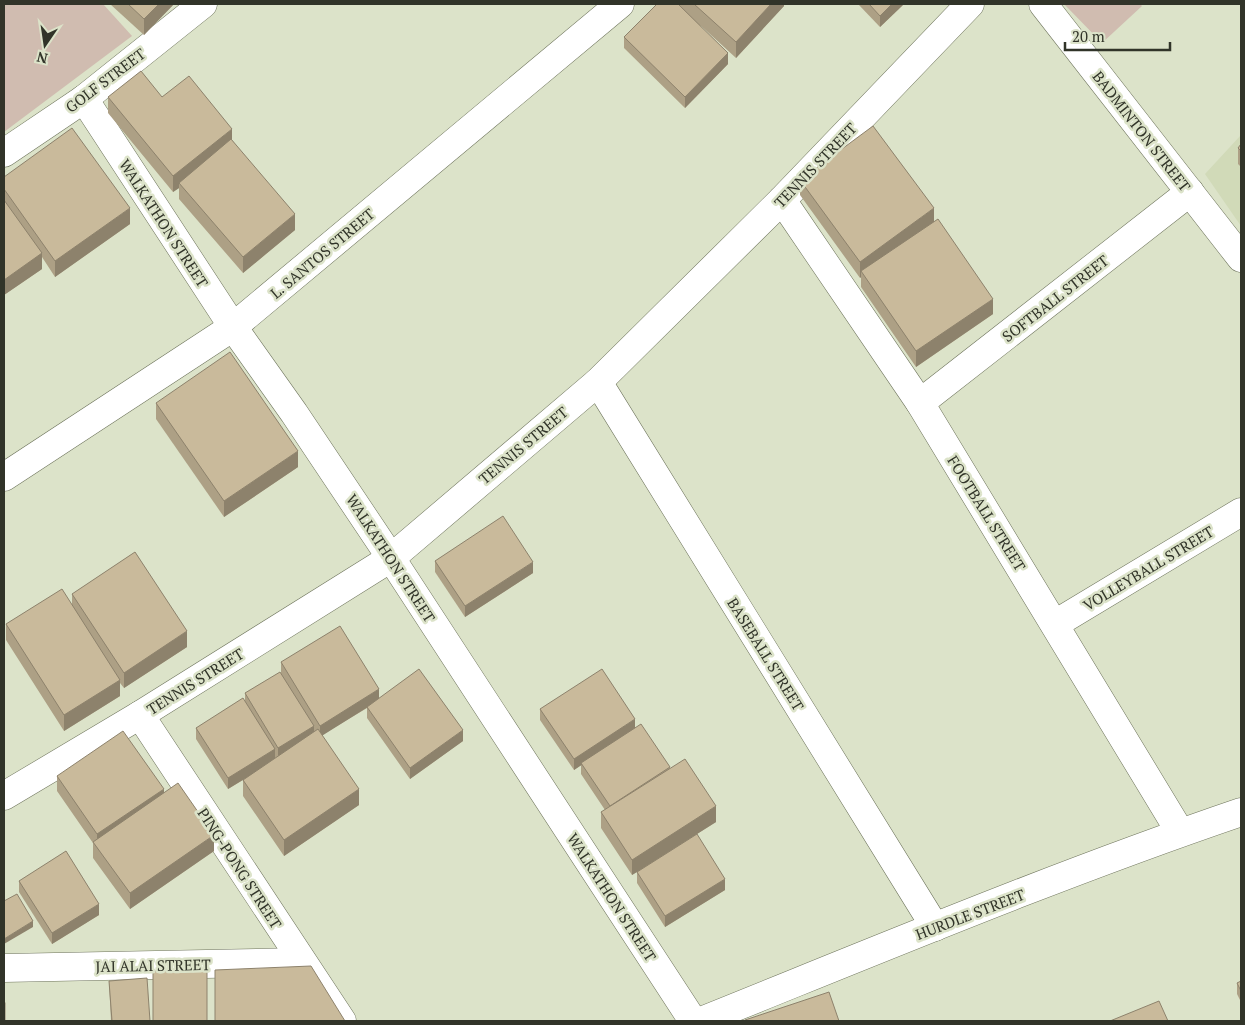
<svg xmlns="http://www.w3.org/2000/svg" width="1245" height="1025" viewBox="0 0 1245 1025" font-family="'PT Serif',serif">
  <rect width="100%" height="100%" fill="#dce3c9"/>
  <path fill="#d1dab8" d="M1241 135V226L1205 174Z"/>
  <g fill="#d0bcb0">
    <path d="M4 4H103L132 36 4 132Z"/>
    <path d="M1064 4H1140L1142 6 1102 43Z"/>
  </g>
  <g fill="none" stroke-linecap="round" stroke-linejoin="round">
    <defs>
      <g id="minor">
        <path d="M1043 4 1241 258"/>
        <path d="M84 99 233 327 294 413 391 558 693 1021"/>
        <path d="M4 153 84 99 203 4"/>
        <path d="M782 200 920 403 1180 832"/>
        <path d="M598 382 935 927"/>
        <path d="M920 403 1190 192"/>
        <path d="M4 477 233 327 620 4"/>
        <path d="M1055 624 1241 512"/>
        <path d="M140 715 342 1021"/>
        <path d="M4 796 140 715 391 558 598 382 782 200 970 4"/>
        <path d="M4 968 302 962"/>
        <path d="M701 1021C880 949 1059 874 1241 812"/>
      </g>
    </defs>
    <use href="#minor" stroke="#6e745c" stroke-width="29"/>
    <use href="#minor" stroke="#fff" stroke-width="28"/>
  </g>
  <g fill="#ada085">
    <path d="M110 4H174L144 35Z"/>
    <path d="M657 4H784V6L736 58 700 25 728 64 685 108 624 48V37Z"/>
    <path d="M858 4H904L880 27Z"/>
    <path d="M108 97H162L232 140 295 230 243 273 179 199V188L173 192 108 113Z"/>
    <path d="M1241 144V167L1238 164V148Z"/>
    <path d="M4 177 130 224 55 277 42 257V269L4 295Z"/>
    <path d="M800 180 934 222 993 314 916 367 861 287V277L860 278 800 195Z"/>
    <path d="M156 403 298 467 224 517 156 419Z"/>
    <path d="M435 561 533 573 465 617 435 572Z"/>
    <path d="M72 594 187 647 124 688 120 683V696L64 731 6 640V624L72 604Z"/>
    <path d="M281 662 379 698 463 741 410 779 367 718V708L322 735 359 805 284 856 243 796V780L228 789 196 739V728L245 701V693L281 673Z"/>
    <path d="M540 709 635 728 670 768 716 822 689 839 725 890 665 927 637 883V872L632 875 601 828V812L605 810 581 774V765L574 770 540 720Z"/>
    <path d="M57 776 164 793 214 851 130 909 93 858V843L57 791Z"/>
    <path d="M19 881 99 915 52 944 19 892Z"/>
    <path d="M109 981 150 1021H111Z"/>
    <path d="M1241 981V1002L1237 994V983Z"/>
  </g>
  <g fill="#8d826c">
    <path d="M159 4H174L144 35V19Z"/>
    <path d="M771 4H784V6L736 58V42Z"/>
    <path d="M892 4H904L880 27V16Z"/>
    <path d="M728 53V64L685 108V97Z"/>
    <path d="M232 129V145L179 183V188L173 192V176Z"/>
    <path d="M130 208V224L55 277V261Z"/>
    <path d="M934 208V224L861 271V277L860 278V262Z"/>
    <path d="M295 214V230L243 273V257Z"/>
    <path d="M42 253V269L4 295V280Z"/>
    <path d="M993 299V314L916 367V351Z"/>
    <path d="M298 451V467L224 517V501Z"/>
    <path d="M533 562V573L465 617V606Z"/>
    <path d="M187 631V647L124 688V673Z"/>
    <path d="M120 680V696L64 731V715Z"/>
    <path d="M379 689V700L320 737V726Z"/>
    <path d="M635 719V730L574 770V759Z"/>
    <path d="M314 726V737L278 759V748Z"/>
    <path d="M463 730V741L410 779V768Z"/>
    <path d="M275 749V760L228 789V778Z"/>
    <path d="M164 789V805L97 849V834Z"/>
    <path d="M359 789V805L284 856V840Z"/>
    <path d="M716 806V822L632 875V860Z"/>
    <path d="M214 835V851L130 909V893Z"/>
    <path d="M725 879V890L665 927V916Z"/>
    <path d="M99 904V915L52 944V933Z"/>
    <path d="M33 921V927L4 944V939Z"/>
  </g>
  <g fill="#c9ba9b" stroke="#8d826c">
    <path d="M128 4H159L144 19Z"/>
    <path d="M657 4H678L728 53 685 97 624 37Z"/>
    <path d="M694 4H771L736 42Z"/>
    <path d="M869 4H892L880 16Z"/>
    <path d="M141 71 162 97 189 76 232 129 173 176 108 97Z"/>
    <path d="M873 126 934 208 860 262 800 180Z"/>
    <path d="M72 128 130 208 55 261 4 189V177Z"/>
    <path d="M231 139 295 214 243 257 179 183Z"/>
    <path d="M1241 144V151L1238 148Z"/>
    <path d="M4 200 42 253 4 280Z"/>
    <path d="M938 219 993 299 916 351 861 271Z"/>
    <path d="M230 352 298 451 224 501 156 403Z"/>
    <path d="M503 516 533 562 465 606 435 561Z"/>
    <path d="M135 552 187 631 124 673 72 594Z"/>
    <path d="M62 589 120 680 64 715 6 624Z"/>
    <path d="M340 626 379 689 320 726 281 662Z"/>
    <path d="M419 669 463 730 410 768 367 707Z"/>
    <path d="M602 669 635 719 574 759 540 709Z"/>
    <path d="M280 672 314 726 278 748 245 693Z"/>
    <path d="M243 698 275 749 228 778 196 728Z"/>
    <path d="M641 724 670 767 610 806 581 763Z"/>
    <path d="M318 729 359 789 284 840 243 780Z"/>
    <path d="M123 731 164 789 97 834 57 776Z"/>
    <path d="M685 759 716 806 632 860 601 812Z"/>
    <path d="M178 783 214 835 130 893 93 842Z"/>
    <path d="M697 834 725 879 665 916 637 872Z"/>
    <path d="M66 851 99 904 52 933 19 881Z"/>
    <path d="M17 894 33 921 4 939V901Z"/>
    <path d="M311 966 345 1021H215V970Z"/>
    <rect x="153" y="971" width="54" height="50"/>
    <path d="M147 978 150 1021H112L109 981Z"/>
    <path d="M1241 981V991L1237 983Z"/>
    <path d="M829 992 839 1021H746L745 1020Z"/>
    <path d="M1159 1001 1168 1021H1110Z"/>
    <rect x="4" y="1003" width="1" height="18"/>
  </g>
  <g text-anchor="middle" dominant-baseline="central" stroke-width="5" stroke-linejoin="round" paint-order="stroke">
    <g font-size="15" fill="#313429" stroke="#dce3c9">
      <text transform="translate(105 80) rotate(-37)">GOLF STREET</text>
      <text transform="translate(1142 131) rotate(52)">BADMINTON STREET</text>
      <text transform="translate(815 165) rotate(-46)">TENNIS STREET</text>
      <text transform="translate(164 223) rotate(57)">WALKATHON STREET</text>
      <text transform="translate(322 253) rotate(-40)">L. SANTOS STREET</text>
      <text transform="translate(1055 298) rotate(-38)">SOFTBALL STREET</text>
      <text transform="translate(523 445) rotate(-40)">TENNIS STREET</text>
      <text transform="translate(987 513) rotate(58)">FOOTBALL STREET</text>
      <text transform="translate(391 558) rotate(57)">WALKATHON STREET</text>
      <text transform="translate(1148 568) rotate(-31)">VOLLEYBALL STREET</text>
      <text transform="translate(766 654) rotate(58)">BASEBALL STREET</text>
      <text transform="translate(195 681) rotate(-32)">TENNIS STREET</text>
      <text transform="translate(240 868) rotate(57)">PING-PONG STREET</text>
      <text transform="translate(612 897) rotate(57)">WALKATHON STREET</text>
      <text transform="translate(970 914) rotate(-21)">HURDLE STREET</text>
      <text transform="translate(153 965) rotate(-1)">JAI ALAI STREET</text>
    </g>
  </g>
  <rect width="1245" height="1025" fill="none" stroke="#313429" stroke-width="10"/>
  <g transform="translate(45 45) rotate(193)" stroke="#dce3c9" stroke-width="4" paint-order="stroke">
  <path d="M0-4L9 19L0 12L-9 19Z" fill="#313429"/>
  <text y="-8" font-size="14" font-weight="bold" text-anchor="middle" fill="#313429">N</text>
  </g>
  <path d="M1065 42v8h105v-8" fill="none" stroke="#313429" stroke-width="2.5"/>
  <text x="1072" y="42" font-size="15" fill="#313429" stroke="#dce3c9" stroke-width="4" paint-order="stroke">20 m</text>
</svg>
